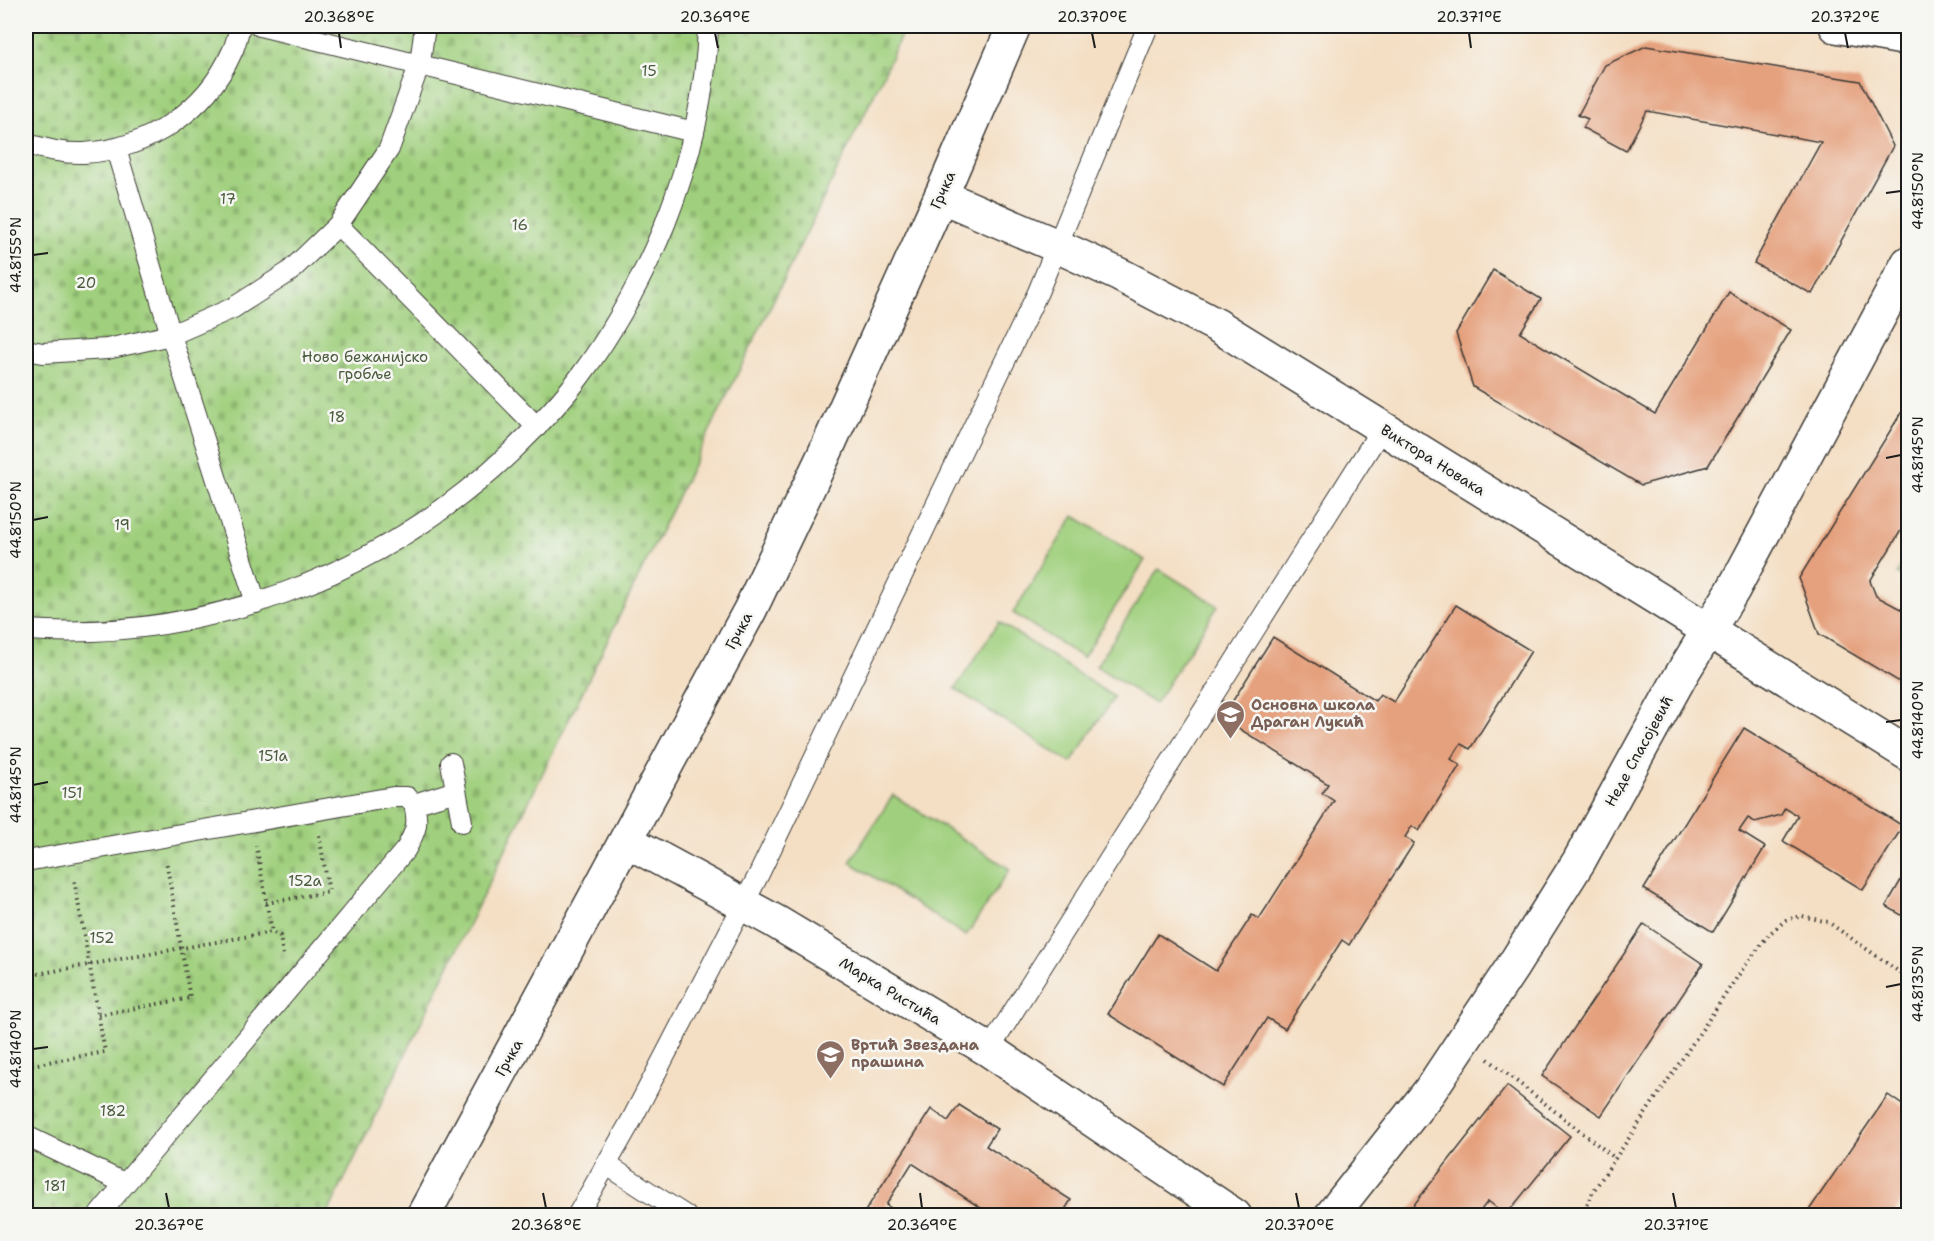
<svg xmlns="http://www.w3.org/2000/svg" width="1934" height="1241" viewBox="0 0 1934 1241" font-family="'Shantell Sans',sans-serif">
  <defs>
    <pattern id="cemetery-stones" width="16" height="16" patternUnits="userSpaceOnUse" patternTransform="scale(1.5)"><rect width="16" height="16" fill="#a0d07e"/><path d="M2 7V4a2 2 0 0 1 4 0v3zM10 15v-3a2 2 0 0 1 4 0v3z" fill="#89b26c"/></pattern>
  </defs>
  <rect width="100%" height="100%" fill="#f6f6f2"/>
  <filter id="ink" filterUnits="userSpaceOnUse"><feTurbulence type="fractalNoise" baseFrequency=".0167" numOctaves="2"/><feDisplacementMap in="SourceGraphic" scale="12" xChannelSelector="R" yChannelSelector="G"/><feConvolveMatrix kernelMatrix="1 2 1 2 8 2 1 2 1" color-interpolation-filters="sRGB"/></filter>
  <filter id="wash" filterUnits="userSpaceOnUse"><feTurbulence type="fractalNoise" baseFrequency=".008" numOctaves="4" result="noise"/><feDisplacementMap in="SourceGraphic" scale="24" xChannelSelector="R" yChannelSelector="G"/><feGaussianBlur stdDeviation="1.35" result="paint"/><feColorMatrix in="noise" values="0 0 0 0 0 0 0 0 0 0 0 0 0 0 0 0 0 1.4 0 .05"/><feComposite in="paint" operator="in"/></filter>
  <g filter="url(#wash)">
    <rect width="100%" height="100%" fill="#f4dfc4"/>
    <g fill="#a0d07e" stroke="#5e764d" stroke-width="1.5">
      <path d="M1074 516 1145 560 1083 658 1013 613Z"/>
      <path d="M1908 553V581L1897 574Z"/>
      <path d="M1159 569 1218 606 1155 704 1096 666Z"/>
      <path d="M999 622 1114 697 1071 763 955 689Z"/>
      <path d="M893 795 1010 869 966 936 850 862Z"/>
    </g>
    <path fill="url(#cemetery-stones)" stroke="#5e764d" stroke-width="1.5" d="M26 26H905L882 78 327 1215H26Z"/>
    <g id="blocks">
      <g fill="#e5a07d">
        <path d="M1646 46 1860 81 1893 146 1812 294 1754 263 1821 142 1647 111 1626 151 1583 128 1588 119 1578 115 1605 65Z"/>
        <path d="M1493 270 1541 299 1520 333 1655 414 1729 292 1791 330 1708 466 1641 485 1473 387 1456 333Z"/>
        <path d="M1908 402V519L1870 581 1876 596 1908 613V687L1819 634 1799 578Z"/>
        <path d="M1456 605 1531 651 1470 749 1461 744 1451 759 1460 765 1419 831 1412 826 1405 837 1414 843 1349 945 1342 940 1285 1029 1267 1018 1223 1087 1108 1014 1158 934 1216 971 1252 915 1259 919 1334 801 1322 793 1328 784 1222 718 1273 637 1375 701 1380 694 1394 702Z"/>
        <path d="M1744 728 1903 826 1863 890 1783 841 1798 816 1785 808 1781 815 1755 822 1748 818 1739 831 1765 847 1713 932 1644 889Z"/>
        <path d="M1908 868V919L1886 906Z"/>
        <path d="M1644 924 1703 964 1601 1116 1542 1076Z"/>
        <path d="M1507 1086 1570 1136 1506 1215 1488 1201 1481 1210 1489 1216H1405Z"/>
        <path d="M1888 1095 1908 1109V1194L1897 1210 1893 1216H1805Z"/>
        <path d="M959 1105 997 1129 986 1146 1071 1200 1061 1216H993L912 1163 886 1205 903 1216H862L931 1109 948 1121Z"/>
      </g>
    </g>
  </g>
  <g filter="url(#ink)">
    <use href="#blocks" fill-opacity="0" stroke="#3c3935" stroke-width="1.5"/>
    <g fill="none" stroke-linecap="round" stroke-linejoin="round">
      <defs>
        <g id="lane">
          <path d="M260 26 694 132"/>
          <path d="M26 144C45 149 64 154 84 153 148 149 206 111 232 52 236 44 238 34 240 26"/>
          <path d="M116 149 171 335 256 603"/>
          <path d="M338 225 537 427"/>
          <path d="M26 350 43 353 107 349 171 335 233 308 289 272 338 225 389 149 420 63 425 26"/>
          <path d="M26 630C205 642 379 576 509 454 535 429 560 404 581 375 616 328 643 277 665 224 690 161 706 93 708 26"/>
          <path d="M451 763 462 822"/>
          <path d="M26 861 393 797H407L414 804 456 791"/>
          <path d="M989 1050 1382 428"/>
          <path d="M26 1136 124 1183"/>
          <path d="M607 1165 686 1216"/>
          <path d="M98 1216 406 849C416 831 419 824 414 804"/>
          <path d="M577 1216 631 1121 759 874 1038 292 1148 26"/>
        </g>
        <g id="street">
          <path d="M941 196 1057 246 1120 275 1218 326 1908 754"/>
          <path d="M627 841 776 922 989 1050 1235 1216"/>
          <path d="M423 1216 750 610 824 455 941 196 1014 26"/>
          <path d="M1331 1216 1429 1092 1513 966 1579 861 1680 677 1733 590 1908 263"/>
        </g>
        <path id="secondary" d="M1836 26 1908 39"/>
      </defs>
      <use href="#lane" stroke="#3c3935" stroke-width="22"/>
      <use href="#street" stroke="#3c3935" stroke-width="36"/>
      <use href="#secondary" stroke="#3c3935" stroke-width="36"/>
      <g stroke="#3c3935" stroke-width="4" stroke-dasharray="1.5 4.5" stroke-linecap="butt">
        <path d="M256 845 272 932"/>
        <path d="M266 903 329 892 319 835"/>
        <path d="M26 976 272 932 280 936 283 955"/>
        <path d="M98 1015 190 998 166 860"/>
        <path d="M1488 1059 1616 1159"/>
        <path d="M26 1066 105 1052 74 879"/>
        <path d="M1583 1216V1212L1594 1190 1742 970 1769 934 1786 920 1802 916 1828 922 1908 978"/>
      </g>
      <use href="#lane" stroke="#fff" stroke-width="20"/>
      <use href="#street" stroke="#fff" stroke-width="33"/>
      <use href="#secondary" stroke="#fff" stroke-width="33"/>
    </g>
  </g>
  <path fill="none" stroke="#1c1c1c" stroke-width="2" d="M339 33 341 48M715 33 718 48M1092 33 1095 48M1469 33 1471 48M1845 33 1848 48M1886 193 1901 191M33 255 48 253M1886 458 1901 455M33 520 48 517M1886 722 1901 720M33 785 48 782M1886 987 1901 984M33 1049 48 1047M166 1193 169 1208M543 1193 546 1208M920 1193 922 1208M1296 1193 1299 1208M1673 1193 1676 1208"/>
  <defs>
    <symbol id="school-pin" viewBox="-11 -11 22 30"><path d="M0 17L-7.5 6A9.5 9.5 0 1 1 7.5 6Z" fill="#8d6e63" stroke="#f6f6f2"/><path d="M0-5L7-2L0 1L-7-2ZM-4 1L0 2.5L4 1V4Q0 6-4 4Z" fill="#fff"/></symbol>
  </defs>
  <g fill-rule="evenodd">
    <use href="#school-pin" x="1214" y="698" width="33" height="45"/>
    <use href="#school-pin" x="814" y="1038" width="33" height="45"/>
  </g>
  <g text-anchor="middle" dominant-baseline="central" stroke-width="5" stroke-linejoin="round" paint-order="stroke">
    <g font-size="15" fill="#4a5b3e" stroke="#f6f6f2">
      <text x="649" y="71">15</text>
      <text x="228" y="199">17</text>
      <text x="520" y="225">16</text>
      <text x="86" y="283">20</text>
      <text x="365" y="357">Ново бежанијско<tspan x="365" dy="17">гробље</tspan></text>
      <text x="337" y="417">18</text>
      <text x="122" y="525">19</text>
      <text x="273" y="756">151a</text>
      <text x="72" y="793">151</text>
      <text x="305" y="881">152a</text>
      <text x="102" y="938">152</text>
      <text x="113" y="1111">182</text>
      <text x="55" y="1186">181</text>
    </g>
    <g font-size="15" fill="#1c1c1c" stroke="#f6f6f2">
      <text transform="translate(943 190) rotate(-66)">Грчка</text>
      <text transform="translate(1433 460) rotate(32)">Виктора Новака</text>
      <text transform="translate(739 631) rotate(-62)">Грчка</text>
      <text transform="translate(1639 751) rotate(-61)">Неде Спасојевић</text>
      <text transform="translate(890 991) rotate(31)">Марка Ристића</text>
      <text transform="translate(509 1058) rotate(-61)">Грчка</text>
    </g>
    <g font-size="15" font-weight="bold" fill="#785e54" stroke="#f6f6f2" text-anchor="start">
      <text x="1251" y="705">Основна школа<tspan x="1251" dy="17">Драган Лукић</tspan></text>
      <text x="851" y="1045">Вртић Звездана<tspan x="851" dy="17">прашина</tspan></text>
    </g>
  </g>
  <rect width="1934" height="1241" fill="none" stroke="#f6f6f2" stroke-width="66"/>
  <rect x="33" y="33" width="1868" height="1175" fill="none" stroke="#1c1c1c" stroke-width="2"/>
  <g font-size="15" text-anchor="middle" fill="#1c1c1c">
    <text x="339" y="22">20.368°E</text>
    <text x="715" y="22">20.369°E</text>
    <text x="1092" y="22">20.370°E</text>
    <text x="1469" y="22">20.371°E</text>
    <text x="1845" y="22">20.372°E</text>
    <text transform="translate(1918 191) rotate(-90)" y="5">44.8150°N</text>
    <text transform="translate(16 255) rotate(-90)" y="5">44.8155°N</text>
    <text transform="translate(1918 455) rotate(-90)" y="5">44.8145°N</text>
    <text transform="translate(16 520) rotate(-90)" y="5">44.8150°N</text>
    <text transform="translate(1918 720) rotate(-90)" y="5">44.8140°N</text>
    <text transform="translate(16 785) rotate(-90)" y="5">44.8145°N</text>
    <text transform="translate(1918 984) rotate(-90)" y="5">44.8135°N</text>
    <text transform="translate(16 1049) rotate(-90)" y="5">44.8140°N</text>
    <text x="169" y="1230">20.367°E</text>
    <text x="546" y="1230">20.368°E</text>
    <text x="922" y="1230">20.369°E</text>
    <text x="1299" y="1230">20.370°E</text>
    <text x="1676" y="1230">20.371°E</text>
  </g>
</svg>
